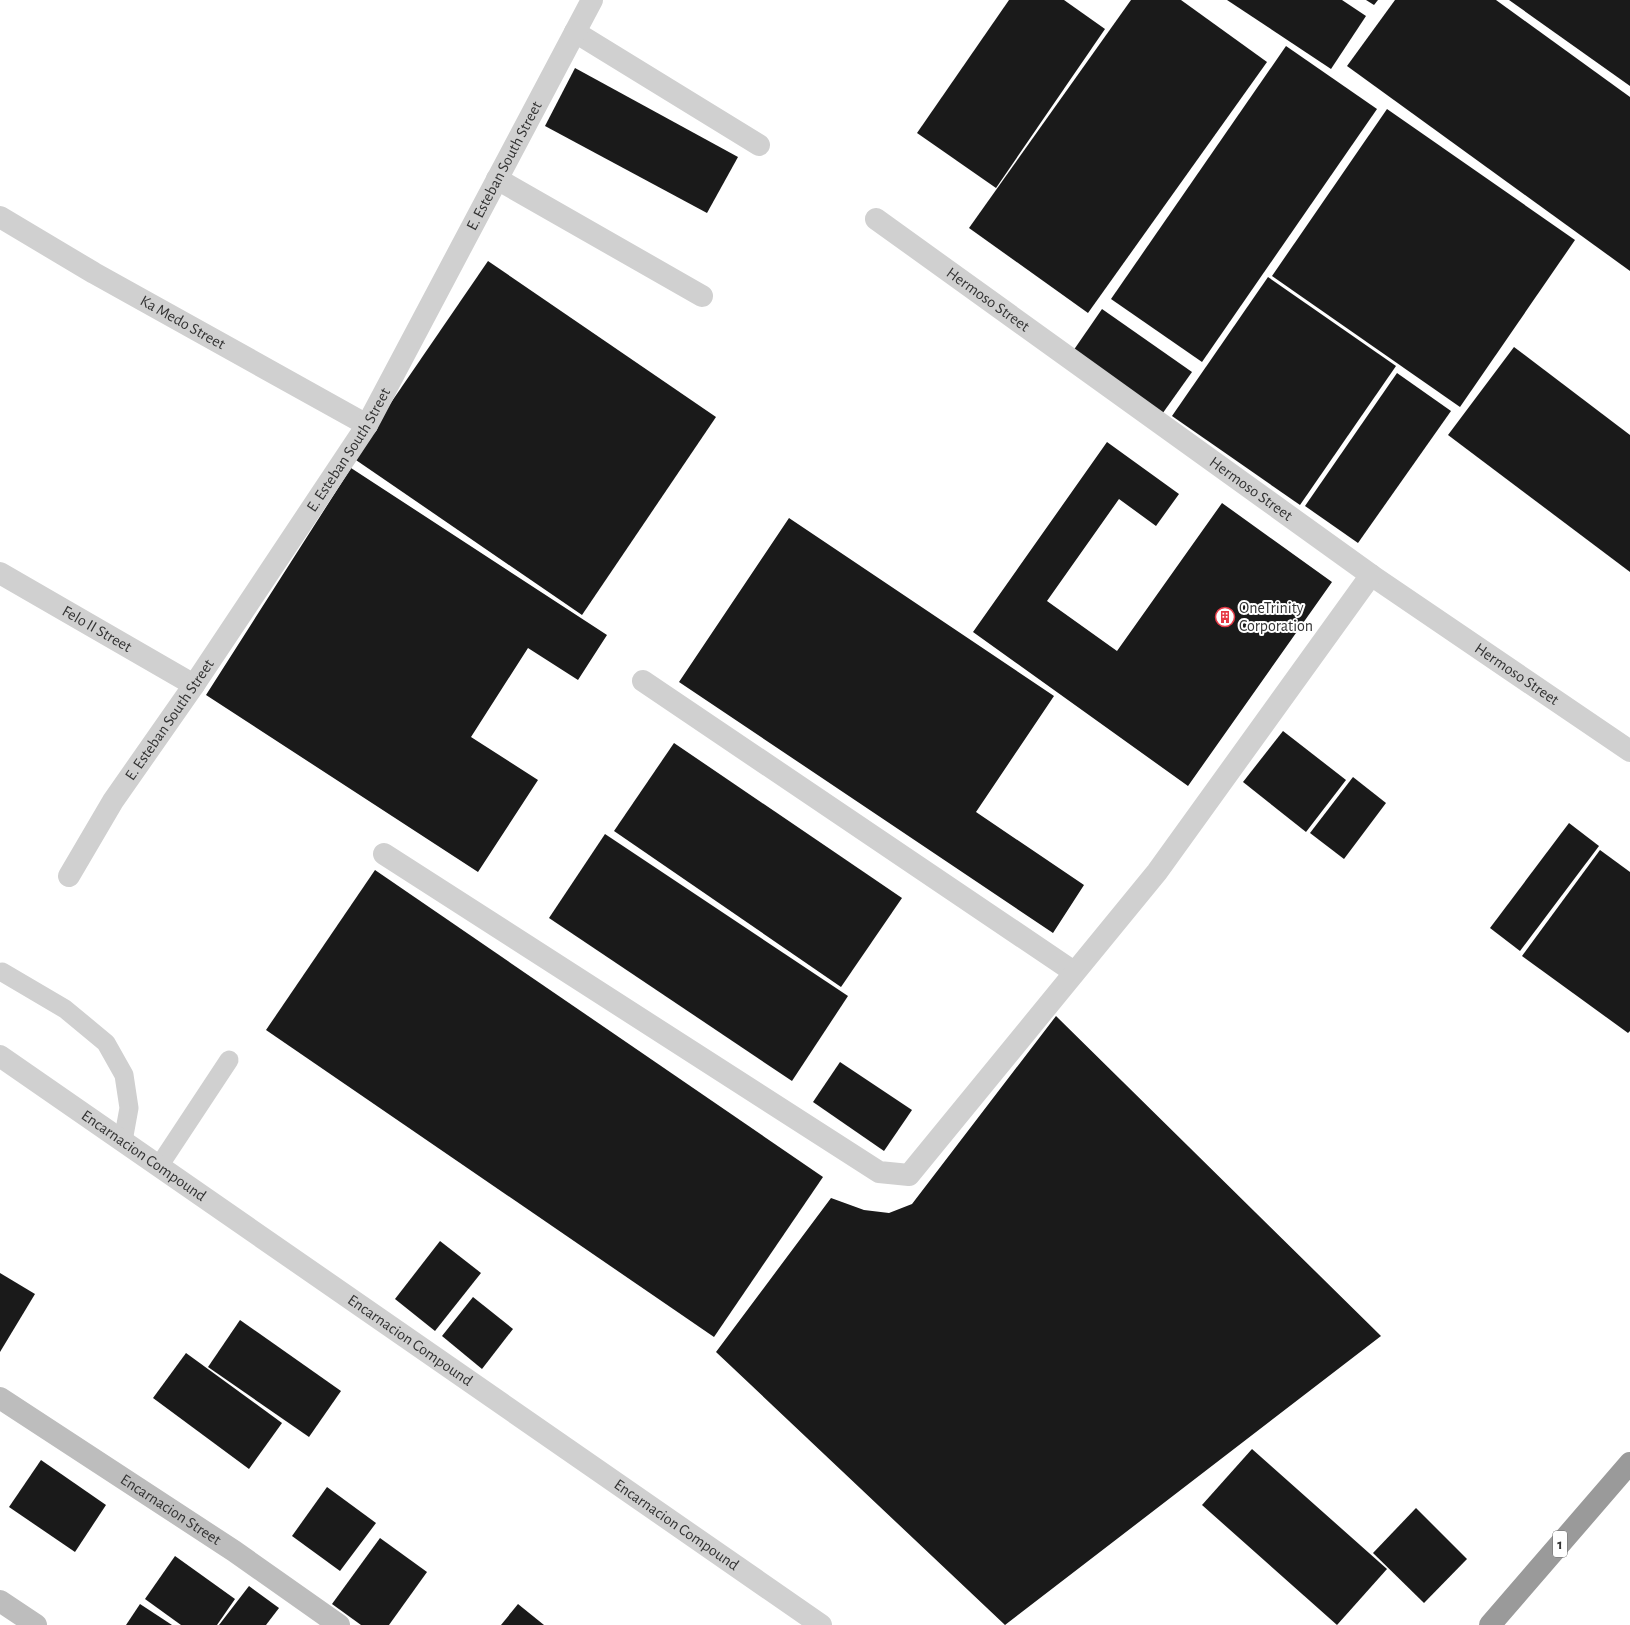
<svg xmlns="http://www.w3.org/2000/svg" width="1630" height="1625" viewBox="0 0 1630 1625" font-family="'Alegreya Sans',sans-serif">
  <rect width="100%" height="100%" fill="#fff"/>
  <g fill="#1a1a1a">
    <path d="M1009 0H1064L1105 29 996 188 917 133Z"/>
    <path d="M1131 0H1181L1267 62 1088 313 969 228Z"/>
    <path d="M1227 0H1342L1366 16 1331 69Z"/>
    <path d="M1366 0H1378L1374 5Z"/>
    <path d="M1395 0H1496L1630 97V271L1347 66Z"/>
    <path d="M1509 0H1630V86Z"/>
    <path d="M1286 46 1377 109 1202 362 1111 299Z"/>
    <path d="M575 68 738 157 707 213 545 126Z"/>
    <path d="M1387 109 1575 240 1460 407 1272 276Z"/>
    <path d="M488 261 716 417 582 615 353 458Z"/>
    <path d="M1268 277 1396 366 1300 505 1172 416Z"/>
    <path d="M1102 309 1192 372 1160 417 1071 354Z"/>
    <path d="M1514 347 1630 435V572L1448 435Z"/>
    <path d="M1397 373 1451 411 1358 543 1305 506Z"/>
    <path d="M1107 442 1179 494 1156 526 1119 499 1047 601 1117 651 1222 503 1332 582 1188 786 973 632Z"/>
    <path d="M351 468 607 635 578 680 528 648 471 737 538 780 478 872 206 695Z"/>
    <path d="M789 518 1054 696 976 812 1084 885 1053 933 679 682Z"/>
    <path d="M1283 731 1346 780 1306 832 1243 782Z"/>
    <path d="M674 743 902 898 841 987 614 831Z"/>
    <path d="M1353 777 1386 803 1344 859 1310 833Z"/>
    <path d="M1569 823 1599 846 1520 951 1490 928Z"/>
    <path d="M605 834 848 996 792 1081 549 918Z"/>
    <path d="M1600 850 1630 872V1031L1628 1033 1522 956Z"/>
    <path d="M375 870 823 1177 714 1337 266 1030Z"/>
    <path d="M1056 1016 1381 1336 1005 1625 716 1352 831 1198 864 1210 889 1213 912 1204Z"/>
    <path d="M840 1062 912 1110 884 1151 813 1102Z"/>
    <path d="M440 1241 481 1273 435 1331 395 1299Z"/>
    <path d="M0 1273 35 1294 0 1352Z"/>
    <path d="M473 1297 513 1329 482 1369 442 1336Z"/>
    <path d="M240 1320 341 1391 309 1437 208 1367Z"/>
    <path d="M186 1353 282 1423 249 1469 153 1398Z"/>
    <path d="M1252 1449 1387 1569 1337 1625 1202 1505Z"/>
    <path d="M41 1460 106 1505 75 1552 9 1507Z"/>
    <path d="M327 1487 376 1523 340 1571 292 1536Z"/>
    <path d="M1416 1508 1467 1559 1424 1603 1373 1553Z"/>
    <path d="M380 1538 427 1572 389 1625H361L332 1604Z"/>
    <path d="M175 1556 235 1599 217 1625H181L145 1599Z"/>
    <path d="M249 1586 279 1608 266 1625H219Z"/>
    <path d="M140 1604 172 1625H126Z"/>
    <path d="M518 1604 544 1625H501Z"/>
  </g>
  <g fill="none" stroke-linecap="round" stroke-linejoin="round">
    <g stroke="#d0d0d0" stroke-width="19">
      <path d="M2 972 65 1009 106 1043 124 1075 129 1108 123 1141"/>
      <path d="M159 1166 229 1060"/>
    </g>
    <g stroke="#d0d0d0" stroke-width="22">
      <path d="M575 32 759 145"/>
      <path d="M497 179 702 296"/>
      <path id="s1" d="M0 217 94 273 367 425"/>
      <path id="s2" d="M876 219 1371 575 1630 751"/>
      <path id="s3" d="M0 573 194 685"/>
      <path d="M643 681 1074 972"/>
      <path d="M384 854 879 1172 909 1175 1157 872 1371 575"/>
      <path id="s4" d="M69 876 113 801 194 685 367 425 592 0"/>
      <path id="s5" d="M0 1056 821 1625"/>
    </g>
    <g stroke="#bdbdbd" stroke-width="22">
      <path id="s6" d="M0 1398 234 1551 339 1625"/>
      <path d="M0 1601 36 1625"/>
    </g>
    <path stroke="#9a9a9a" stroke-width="22" d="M1490 1625 1630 1463"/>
  </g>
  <defs>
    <symbol id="building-ring" viewBox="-11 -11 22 22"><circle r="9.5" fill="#fff" stroke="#e63946" stroke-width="1.5"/><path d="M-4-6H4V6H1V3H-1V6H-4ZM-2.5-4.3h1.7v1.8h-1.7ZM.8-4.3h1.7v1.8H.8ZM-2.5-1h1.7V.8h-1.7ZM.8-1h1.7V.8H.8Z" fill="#e63946"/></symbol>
  </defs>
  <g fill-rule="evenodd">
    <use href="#building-ring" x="1214" y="606" width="22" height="22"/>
  </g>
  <g text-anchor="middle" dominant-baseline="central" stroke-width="4" stroke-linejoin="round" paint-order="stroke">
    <rect fill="#fff" stroke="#707070" stroke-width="1" x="1553" y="1531" width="14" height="26" rx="3"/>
    <g font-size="15" font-weight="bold" fill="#333">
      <text x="1560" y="1544">1</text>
    </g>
    <g font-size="16" fill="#333" stroke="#fff">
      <text stroke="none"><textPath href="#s4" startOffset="834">E. Esteban South Street</textPath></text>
      <text stroke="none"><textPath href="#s2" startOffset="138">Hermoso Street</textPath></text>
      <text stroke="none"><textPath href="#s1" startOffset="211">Ka Medo Street</textPath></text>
      <text stroke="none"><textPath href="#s4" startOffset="510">E. Esteban South Street</textPath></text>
      <text stroke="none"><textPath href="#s2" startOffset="462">Hermoso Street</textPath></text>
      <text stroke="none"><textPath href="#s3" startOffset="112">Felo II Street</textPath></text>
      <text stroke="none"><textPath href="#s2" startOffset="786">Hermoso Street</textPath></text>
      <text stroke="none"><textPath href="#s4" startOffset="186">E. Esteban South Street</textPath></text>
      <text stroke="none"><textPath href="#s5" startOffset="175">Encarnacion Compound</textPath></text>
      <text stroke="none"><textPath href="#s5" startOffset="499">Encarnacion Compound</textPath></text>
      <text stroke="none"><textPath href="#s6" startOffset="204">Encarnacion Street</textPath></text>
      <text stroke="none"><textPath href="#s5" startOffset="823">Encarnacion Compound</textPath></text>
    </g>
    <g font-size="16" fill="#333" stroke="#fff" text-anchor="start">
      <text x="1239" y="608">OneTrinity<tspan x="1239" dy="18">Corporation</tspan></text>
    </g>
  </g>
</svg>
